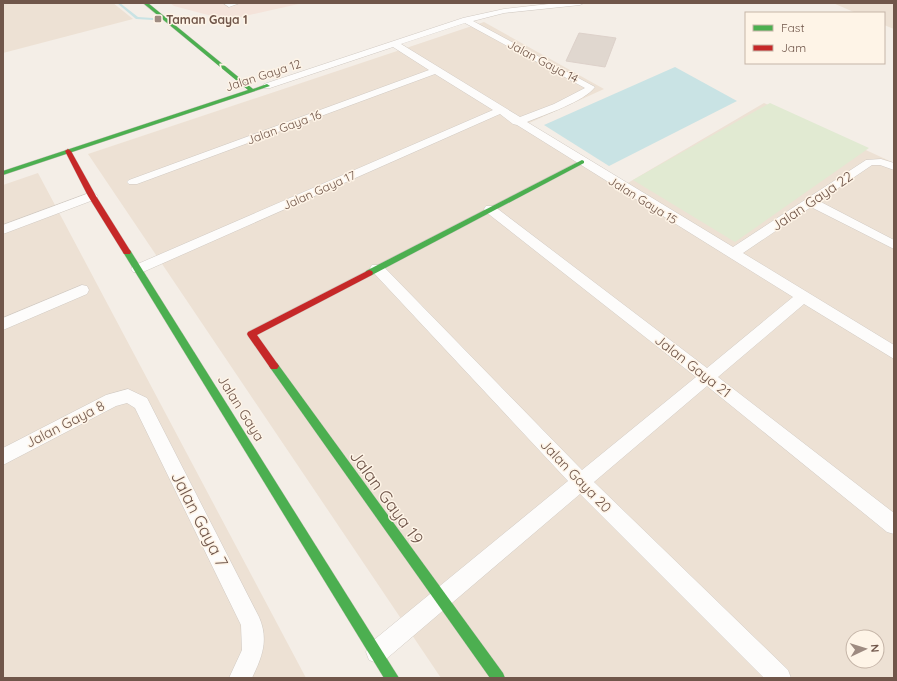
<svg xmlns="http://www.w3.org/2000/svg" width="897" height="681" viewBox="0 0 897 681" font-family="Quicksand,sans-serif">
  <rect width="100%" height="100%" fill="#f4eee7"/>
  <g fill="#ede1d4" fill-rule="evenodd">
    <path d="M3 3H113L133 19 3 53Z"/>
    <path d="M833 3H894V29L884 25V13H856Z"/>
    <path d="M484 22 604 89 527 124 626 184 764 103 894 163V678H441L88 154ZM853 637H877V661H853Z"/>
    <path d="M38 173 306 678H3V185Z"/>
  </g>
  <path fill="#f4e3da" d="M170 3H303L227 20 174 6Z"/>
  <path fill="#e1ead2" d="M770 103 869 148 735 242 633 180Z"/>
  <path fill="#c9e3e4" d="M675 67 737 101 609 166 544 125Z"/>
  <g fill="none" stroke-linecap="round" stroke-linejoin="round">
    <path fill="#c9e3e4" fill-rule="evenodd" d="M117 3H120L138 17 153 18 154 19 153 20 136 19Z"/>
  </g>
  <path fill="#e0d7cf" stroke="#ddd1ca" d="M579 33 616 38 605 67 566 61Z"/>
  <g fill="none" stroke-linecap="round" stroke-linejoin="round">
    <defs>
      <g id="street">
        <path d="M223 3H240L229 7Z"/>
        <path d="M558 3H584L580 5 504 13 473 21 595 87C585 101 544 115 527 122L733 247 866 160 881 159 894 163V170L880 165H872L819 201 894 240V249L811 207 743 253 894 345V359L804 304 718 377 894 513V534L887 532 707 386 594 482 788 670 791 678H764L580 494 385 660 377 663 369 660 366 652 369 644 568 481 372 271 370 268 372 265H382L582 470 696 377 486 212 484 209 486 206H494L707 368 793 297 517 125 513 124 500 114 143 272H133L131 269 133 266 493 110 435 74 137 184H129L127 182 129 180 429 70 393 47 270 88H264V84L463 18 504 9ZM465 23 585 88 554 104 520 117 401 44Z"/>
        <path d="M92 192 98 196 96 199 3 234V225Z"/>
        <path d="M82 285 87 286 89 290 87 294 3 330V318Z"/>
        <path d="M128 389 147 398 259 617C269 640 262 657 252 678H229L242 650 241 625 135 408 127 403 116 406 3 465V448L106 395Z"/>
      </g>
      <g id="fast">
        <path d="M143 3H148L253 89 267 84 270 86 3 175V171L248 90Z"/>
        <path d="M582 160 584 161V163L372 275H366L365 273 366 271Z"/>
        <path d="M127 249 130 250 399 678H384L123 252Z"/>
        <path d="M274 362 277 363 503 673 505 678H490L271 369 269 366 271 363Z"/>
      </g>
      <g id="jam">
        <path d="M68 149 71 151 96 196 131 252 130 254H124L88 196 65 151Z"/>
        <path d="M369 270 372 271 373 273 372 275 257 335 279 366 277 369H271L248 336 247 334 248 332Z"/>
      </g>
    </defs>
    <use href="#street" stroke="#d1cac3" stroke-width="1"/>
    <use href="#fast" stroke="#d3cbc4" stroke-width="1"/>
    <use href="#jam" stroke="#d3cbc4" stroke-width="1"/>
    <use href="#street" fill="#fdfcfb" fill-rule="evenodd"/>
    <use href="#fast" fill="#4caf50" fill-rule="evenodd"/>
    <use href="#jam" fill="#c62828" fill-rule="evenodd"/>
  </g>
  <defs><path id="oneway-chevron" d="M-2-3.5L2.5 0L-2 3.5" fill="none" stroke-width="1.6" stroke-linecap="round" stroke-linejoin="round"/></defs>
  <use stroke="#fef4e7" href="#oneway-chevron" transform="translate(222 66) rotate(-140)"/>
  <rect fill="#9e8b81" stroke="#fef4e7" stroke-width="1.5" x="154" y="15" width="8" height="8" rx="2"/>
  <g text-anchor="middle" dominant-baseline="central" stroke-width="3" stroke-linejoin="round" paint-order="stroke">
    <g font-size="12" font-weight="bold" fill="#70564a" stroke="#fef4e7" text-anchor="start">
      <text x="166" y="19">Taman Gaya 1</text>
    </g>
    <g font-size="12" fill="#70564a" stroke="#fef4e7">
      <text transform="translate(543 61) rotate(28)">Jalan Gaya 14</text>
      <text transform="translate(263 75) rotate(-18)">Jalan Gaya 12</text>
      <text transform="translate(284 127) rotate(-20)">Jalan Gaya 16</text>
      <text transform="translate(319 190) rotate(-24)">Jalan Gaya 17</text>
      <text transform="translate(643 200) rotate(32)">Jalan Gaya 15</text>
    </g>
    <g font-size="14" fill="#70564a" stroke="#fef4e7">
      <text transform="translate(812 201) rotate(-34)">Jalan Gaya 22</text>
      <text transform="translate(693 366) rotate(38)">Jalan Gaya 21</text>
      <text transform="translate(241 408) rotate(58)">Jalan Gaya</text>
      <text transform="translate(65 424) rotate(-27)">Jalan Gaya 8</text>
      <text transform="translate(576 476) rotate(46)">Jalan Gaya 20</text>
    </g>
    <g font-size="17" fill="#70564a" stroke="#fef4e7">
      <text transform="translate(387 497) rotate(54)">Jalan Gaya 19</text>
      <text transform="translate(200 519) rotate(63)">Jalan Gaya 7</text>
    </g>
  </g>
  <rect width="897" height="681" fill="none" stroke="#70564a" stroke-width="8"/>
  <rect x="745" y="12" width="140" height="52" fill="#fef4e7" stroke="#c5b5a8"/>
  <rect x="753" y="25" width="20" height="6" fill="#4caf50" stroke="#c5b5a8"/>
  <text x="781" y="32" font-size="12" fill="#70564a">Fast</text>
  <rect x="753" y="45" width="20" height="6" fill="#c62828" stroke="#c5b5a8"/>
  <text x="781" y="52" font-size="12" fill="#70564a">Jam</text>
  <g transform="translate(865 649) rotate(86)"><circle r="19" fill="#fef4e7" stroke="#c5b5a8"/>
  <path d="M0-3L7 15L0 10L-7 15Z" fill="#9e8b81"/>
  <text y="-6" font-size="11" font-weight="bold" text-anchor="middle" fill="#70564a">N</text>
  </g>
</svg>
